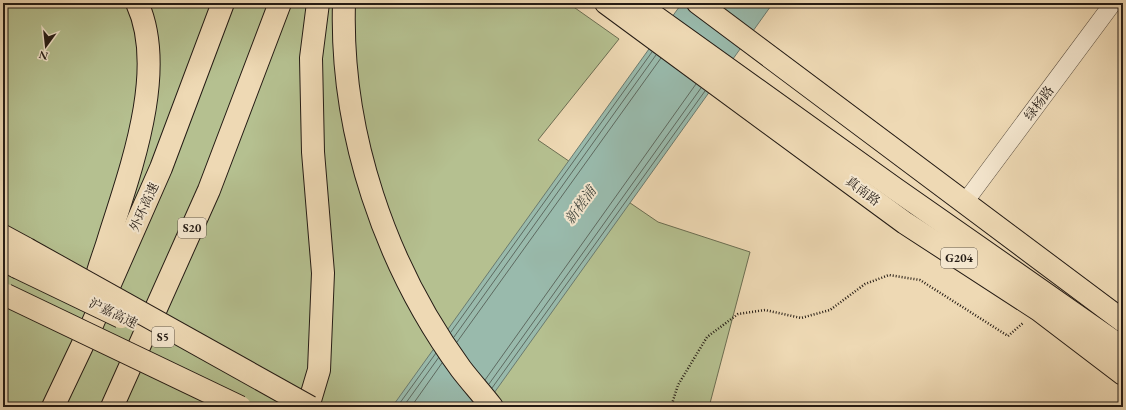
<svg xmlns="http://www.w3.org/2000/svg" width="1126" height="410" viewBox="0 0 1126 410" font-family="'EB Garamond','Noto Serif SC',serif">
  <rect width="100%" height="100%" fill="#eed9b4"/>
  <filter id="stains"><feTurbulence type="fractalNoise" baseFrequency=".005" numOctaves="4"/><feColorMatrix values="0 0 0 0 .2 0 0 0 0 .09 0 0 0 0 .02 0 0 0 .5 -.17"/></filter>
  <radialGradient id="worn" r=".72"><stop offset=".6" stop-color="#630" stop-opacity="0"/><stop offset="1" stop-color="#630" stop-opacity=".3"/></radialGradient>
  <path fill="#b5c090" stroke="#6c6e52" d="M3 3H568L619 39 538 140 658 222 750 252 709 407H3Z"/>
  <path fill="#99baac" stroke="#6a7a6f" d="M682 3H773L484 407H392Z"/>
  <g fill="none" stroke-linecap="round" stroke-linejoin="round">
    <g stroke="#5e6a60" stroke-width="1">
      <path d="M451 332 652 52"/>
      <path d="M454 337 656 55"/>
      <path d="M457 342 661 58"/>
      <path d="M485 380 696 84"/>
      <path d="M489 384 701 88"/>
      <path d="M492 388 705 91"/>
      <path d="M397 407 436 353"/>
      <path d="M403 407 439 357"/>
      <path d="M411 407 442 363"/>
    </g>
    <defs>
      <path id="street" d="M965 202 1113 3"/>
      <g id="primary">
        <path d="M606 3 905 223 1039 310 1123 374"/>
        <path d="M636 3 894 188 1123 348"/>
        <path d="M698 3 1123 321"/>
      </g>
      <g id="highway">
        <path d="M344 3C340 132 385 265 461 369 471 382 482 394 492 407"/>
        <path d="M3 236 27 249"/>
        <path d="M3 260 17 267"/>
        <path d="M93 296C94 277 104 256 109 238 130 171 168 70 137 3"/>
        <path d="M53 407 91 327 161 168 223 3"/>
        <path d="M112 407 209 190 280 3"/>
        <path d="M308 407 319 370 323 273 313 152 311 58 318 3"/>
      </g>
    </defs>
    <use href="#street" stroke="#564a3c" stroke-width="18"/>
    <use href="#primary" stroke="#241b14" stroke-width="24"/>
    <use href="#highway" stroke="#241b14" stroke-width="24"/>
    <path stroke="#241b14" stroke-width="2.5" stroke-dasharray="1 2" stroke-linecap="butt" d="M671 407 678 385 707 337 738 314 765 310 801 318 830 310 865 284 889 275 920 280 1008 336 1023 323"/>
    <use href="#street" stroke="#f4e6ce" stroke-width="17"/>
    <use href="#primary" stroke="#eed9b4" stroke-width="22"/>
    <use href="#highway" stroke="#eed9b4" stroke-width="22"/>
    <defs>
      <g id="highway-bridge">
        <path d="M27 249 310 407"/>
        <path d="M17 267 121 317"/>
        <path d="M6 295 240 407"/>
      </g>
    </defs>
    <use href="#highway-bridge" stroke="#241b14" stroke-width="24" stroke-linecap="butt"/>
    <use href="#highway-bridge" stroke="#eed9b4" stroke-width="22"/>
  </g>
  <g text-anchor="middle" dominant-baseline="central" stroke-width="4" stroke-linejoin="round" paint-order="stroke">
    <g fill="#f4e6ce" stroke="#62584c" stroke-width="1">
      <rect x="178" y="218" width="28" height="20" rx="3"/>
      <rect x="941" y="248" width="36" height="20" rx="3"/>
      <rect x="152" y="327" width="22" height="20" rx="3"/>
    </g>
    <g font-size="12" font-weight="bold" fill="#241b14">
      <text x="192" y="228">S20</text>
      <text x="959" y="258">G204</text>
      <text x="163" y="337">S5</text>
    </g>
    <g font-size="13" fill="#241b14" stroke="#f4e6ce">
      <text transform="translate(1039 103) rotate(-53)">绿杨路</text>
      <text transform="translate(863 191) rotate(37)">真南路</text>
      <text transform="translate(144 207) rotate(-66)">外环高速</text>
      <text transform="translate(113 313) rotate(26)">沪嘉高速</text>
    </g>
    <g font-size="14" font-style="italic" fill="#474b42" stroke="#f4e6ce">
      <text transform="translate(580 205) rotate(-54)">新槎浦</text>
    </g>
  </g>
  <rect width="1126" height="410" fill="none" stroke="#eed9b4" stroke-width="16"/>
  <rect x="4" y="4" width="1118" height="402" fill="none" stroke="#241b14" stroke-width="2"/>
  <rect x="8" y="8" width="1110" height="394" fill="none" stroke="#241b14"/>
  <g transform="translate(46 46) rotate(195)" stroke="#f4e6ce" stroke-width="3" paint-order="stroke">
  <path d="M0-3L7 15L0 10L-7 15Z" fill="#241b14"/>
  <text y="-6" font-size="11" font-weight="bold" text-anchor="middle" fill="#241b14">N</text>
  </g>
  <rect width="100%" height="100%" filter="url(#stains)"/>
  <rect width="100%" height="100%" fill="url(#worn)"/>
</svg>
